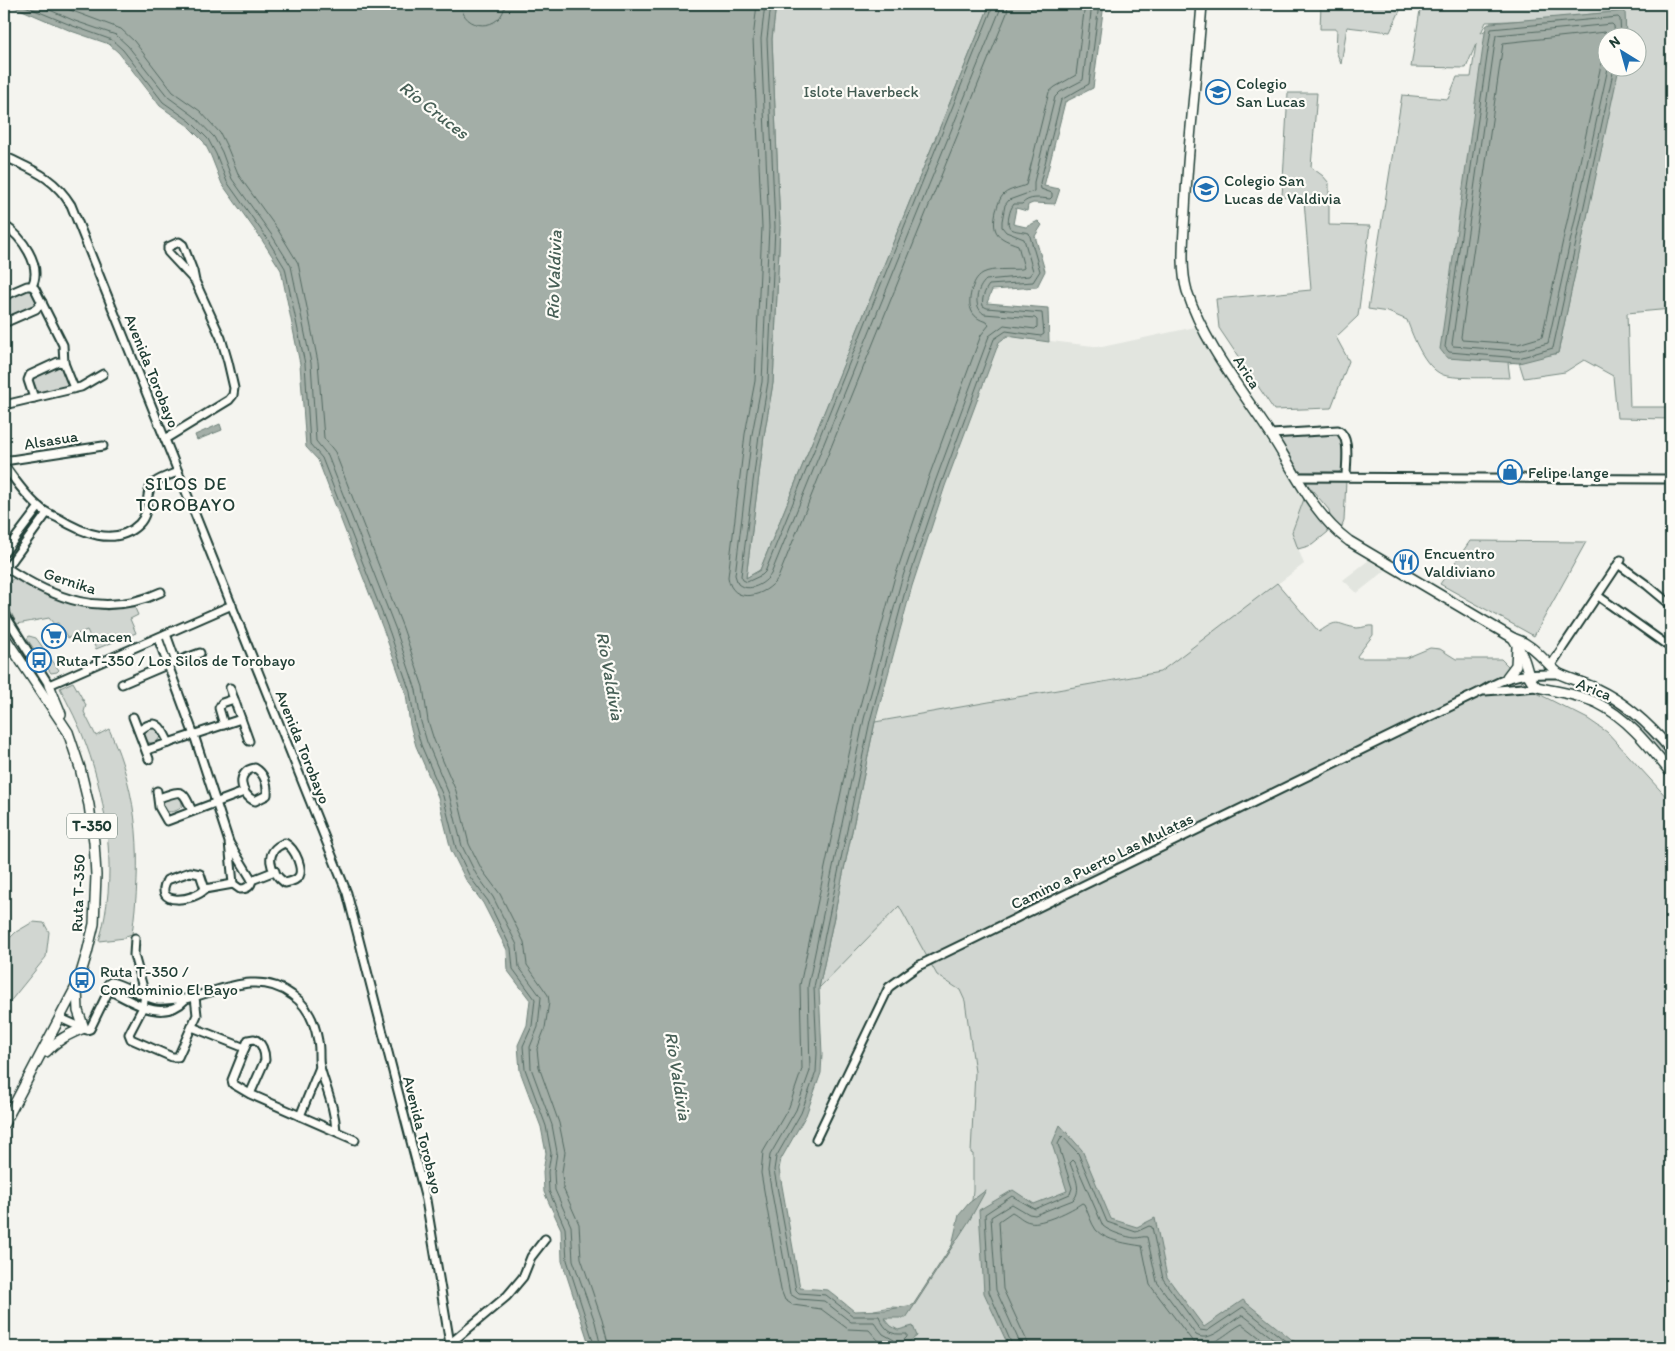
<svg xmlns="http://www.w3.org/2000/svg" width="1675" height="1351" viewBox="0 0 1675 1351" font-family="Itim,sans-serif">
  <rect width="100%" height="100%" fill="#f4f4ef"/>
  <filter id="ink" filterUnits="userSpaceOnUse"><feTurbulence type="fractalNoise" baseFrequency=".02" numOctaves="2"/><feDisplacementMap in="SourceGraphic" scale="10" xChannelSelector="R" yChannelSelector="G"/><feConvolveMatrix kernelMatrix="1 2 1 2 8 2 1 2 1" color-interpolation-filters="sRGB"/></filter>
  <g filter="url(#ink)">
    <g fill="#e2e5df">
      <path d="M1195 327 1304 499 1292 532 1304 564 1161 672 875 722 912 586 945 486 999 341 1007 336 1102 347Z"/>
      <path d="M1369 560 1385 571 1357 593 1343 580Z"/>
      <path d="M899 905 937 975 969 995 976 1019 975 1076 990 1164 986 1190 959 1215 952 1245 913 1305 886 1310 854 1311 828 1290 800 1288 779 1169 781 1159 806 1115 821 1073 822 1054 819 988Z"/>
    </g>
    <g fill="#d1d6d1" stroke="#788a82" fill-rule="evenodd">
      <path d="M776 4H990L760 570 746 578 764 436 773 383 780 226 772 39Z"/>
      <path d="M1321 4H1403L1390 32 1347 27 1341 64 1336 51 1337 29H1320Z"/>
      <path d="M1421 4H1671V309L1627 313 1630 407H1671V419L1617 418 1613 376 1584 360 1565 372 1524 378 1519 362 1508 363 1510 378C1492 377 1464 379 1447 376 1426 372 1413 337 1407 320L1388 312 1368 309 1402 95 1448 99 1457 77H1471L1476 44 1466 68 1411 67ZM1624 11 1489 28 1481 33 1486 22 1533 20ZM1608 38H1638V68H1608ZM1614 88 1558 353 1550 355Z"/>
      <path d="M1288 93H1317L1311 167 1323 176 1329 183V225L1370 226 1358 316 1336 337 1349 361 1331 408 1274 410 1219 328 1216 299 1311 290 1304 200 1282 197Z"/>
      <path d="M28 288 31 289 38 302 37 305 12 317 9 315 4 304 5 300Z"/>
      <path d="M57 366H60L68 385 67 387 38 393 32 378 34 375Z"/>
      <path d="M1338 433 1342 438V469L1339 472H1300L1280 439 1283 436Z"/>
      <path d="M1311 479 1346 480 1344 521 1341 529 1330 517 1329 510 1308 485 1307 482Z"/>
      <path d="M1304 499 1307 500 1328 529V532L1312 545 1298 549 1292 532Z"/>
      <path d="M34 519 38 521 6 564 4 562V555Z"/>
      <path d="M1470 541 1586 542 1534 636 1440 584Z"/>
      <path d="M14 578 71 604 107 610 134 606 138 615 130 619 136 633 96 649 87 630 68 638 58 623 54 624 49 618 17 624C12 615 0 593 8 583 9 581 12 580 14 578Z"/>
      <path d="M1277 583 1319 632C1340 617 1336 625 1357 628 1363 628 1368 625 1373 626V635L1357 656 1358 658H1406L1430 648 1440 649 1456 659H1501L1533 691 1588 719 1607 732 1671 802V1347H858V1324L874 1310 892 1307 912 1308 970 1218 973 1190V1154L971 1153 975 1072 965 1001 960 990 937 975 899 906 819 988 875 722 1160 672Z"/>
      <path d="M29 636 36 638 59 670 57 672 51 673 27 639Z"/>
      <path d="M73 682 86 705 84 712 96 736 109 729C140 797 142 861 132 934L126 936 125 938 99 941C118 878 108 804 86 744 79 724 69 706 60 688Z"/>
      <path d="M1610 702C1628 707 1658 745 1671 759V767L1609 706Z"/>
      <circle cx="152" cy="735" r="8"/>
      <path d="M175 794 182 798V806C178 811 172 813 166 811L162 804 164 799Z"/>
      <path d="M33 922 44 923 49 932 46 957 4 1009V944L16 932Z"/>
    </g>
    <g fill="#a3aea7" stroke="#6e8179">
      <path d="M8 4H476L483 7 489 4H776L772 39 780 226 773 383 764 436 746 578 760 570 990 4H1104L1093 88 1065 102 1044 186 1060 189 1055 204 1033 203 1028 205 1027 211 1016 208 1013 224 1026 227 1038 221 1042 225 1035 236 1045 271 1037 287 992 290 987 303 1048 308 1049 342 1007 336 999 342 945 486 912 586 875 722 819 988 822 1054 821 1073 806 1115 781 1159 779 1169 800 1288 828 1290 854 1311 886 1310 913 1305 952 1245 959 1215 969 1203 986 1190 969 1221 906 1318H884L891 1326 898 1330 913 1326 917 1336 902 1347H590L562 1261 561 1229 544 1192 543 1172 546 1153 541 1127 520 1071 518 1045 527 1025 530 1000 508 971 507 950 483 903 466 880 451 850 438 797 416 746 410 725 406 694 385 634 318 460 306 447 300 364 281 270 262 240 222 184 211 156 204 142 187 125 160 106 119 53 109 44 71 31Z"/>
      <path d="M1625 11 1626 37 1608 38V68H1619L1558 353 1519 363 1447 358 1440 349 1486 26 1490 23Z"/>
      <path d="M220 424 222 430 197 440 195 435Z"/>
      <path d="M1060 1125 1082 1150 1111 1219 1137 1227 1155 1218 1167 1277 1204 1327 1243 1300 1301 1347H1009L984 1293 979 1210 1013 1190 1034 1204 1067 1191 1052 1144Z"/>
    </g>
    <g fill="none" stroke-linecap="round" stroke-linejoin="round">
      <g stroke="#546a62" stroke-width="1">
        <path d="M20 4 73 26 112 40 123 50 163 102 190 121 208 139 216 154 227 182 266 237 285 268 305 364 310 444 322 458 390 633 410 692 415 724 421 745 443 796 456 848 470 877 488 901 511 948 513 969 535 999 532 1026 523 1046 525 1069 546 1126 551 1153 548 1172 549 1191 565 1228 567 1260 595 1347"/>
        <path d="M36 4 75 21 116 35 128 46 168 97 194 116 214 137 222 152 232 179 271 234 291 266 311 363 316 441 328 456 396 630 416 690 421 722 427 742 449 794 462 846 476 874 493 897 517 945 519 967 541 997 538 1027 530 1047 531 1068 552 1125 557 1152 554 1172 555 1190 571 1226 573 1260 595 1322 601 1347"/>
        <path d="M54 4 121 29 134 41 173 92 200 111 220 133 228 149 239 176 278 230 298 263 318 362 324 438 335 452 403 628 423 687 428 721 434 740 456 791 469 844 482 870 500 894 524 942 527 965 548 995 549 1002 545 1028 537 1049 539 1067 559 1123 565 1152 562 1172 563 1188 579 1224 581 1258 602 1320 609 1347"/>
        <path d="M461 4C462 32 503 32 505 4"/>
        <path d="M757 4 753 39 762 227 755 381 745 434 728 577C732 606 766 597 778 578L1007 13 1008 4"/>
        <path d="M765 4 761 39 769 227 762 382 752 434 735 575 738 584C749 593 765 584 771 574L1000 10 1001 4"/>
        <path d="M771 4 767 39 775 227 768 382 759 435 741 576 743 580 747 582 762 575 765 572 994 4"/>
        <path d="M1608 40 1607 34 1605 32 1503 43 1461 337 1462 340 1518 344 1542 337 1601 65 1608 53"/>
        <path d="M1608 68 1548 343 1518 351 1453 346 1452 344 1496 35 1612 24 1614 26 1615 38"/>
        <path d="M1614 68 1553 348 1519 358 1449 352 1445 347 1491 29 1618 17 1620 19 1621 38"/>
        <path d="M886 1347 885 1344 878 1340 869 1330 848 1329 821 1309 793 1305 785 1300 781 1290 761 1173 763 1152 789 1107 802 1069 800 985 857 717 894 580 928 479 981 335 989 325 987 322C970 318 967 305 972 289 974 283 976 277 983 273 993 268 1010 270 1022 269L1024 268 1018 245C998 238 991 234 996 211 998 205 999 199 1004 194 1010 189 1019 188 1026 185L1049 92 1055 87 1076 75 1085 4"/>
        <path d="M894 1347V1340L883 1334 874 1322H851L824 1301 798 1299 790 1294 768 1171 770 1155 796 1110 810 1071 808 986 864 719 901 582 935 482 989 336 1004 325 1035 329 1037 327V320L1035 318 984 314C972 306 977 288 986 280L1029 276 1033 271 1024 239 1006 232 1002 227V221L1005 205 1009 200 1034 191V182L1055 97 1060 92 1083 80 1092 4"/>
        <path d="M900 1347 901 1343 907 1337V1334C905 1334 902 1334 899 1334 889 1335 882 1324 879 1316H853L826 1295 799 1293 796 1290 774 1170 776 1157 801 1113 816 1072 817 1053 814 987 870 721 907 584 941 484 994 339 1006 331 1041 336 1044 334 1042 313 987 308 983 306C981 300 985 290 989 285L1033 282 1040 271 1029 233C1017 230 1005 233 1009 216 1010 211 1011 208 1014 204H1022C1029 196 1040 198 1050 199L1052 197V193L1041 189 1040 183 1061 100 1089 84 1099 4"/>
        <path d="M1013 1347 989 1292 985 1214 1012 1196 1035 1209 1070 1194 1072 1188 1058 1144 1062 1136 1078 1153 1107 1222 1136 1232 1149 1226 1152 1227 1163 1279 1200 1330 1207 1331 1243 1307 1293 1347"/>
        <path d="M1020 1347 1019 1341 996 1290 991 1217 1012 1204 1029 1214 1035 1215 1073 1200C1083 1190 1074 1175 1070 1163L1073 1160 1075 1162 1103 1226C1110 1232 1126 1237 1135 1238 1140 1238 1143 1236 1147 1237L1157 1282 1196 1335C1212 1344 1229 1321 1243 1315L1284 1347"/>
        <path d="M1027 1347 1026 1339 1003 1289 999 1221 1012 1212C1018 1215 1023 1221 1030 1222 1042 1225 1072 1210 1082 1203L1084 1204C1088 1212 1091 1223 1096 1230 1106 1241 1129 1244 1142 1246L1150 1285 1193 1342C1212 1351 1226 1332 1242 1324L1272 1347"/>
      </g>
      <defs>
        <g id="minor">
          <path d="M4 156C32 170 53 176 71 205L347 893 426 1200 450 1344"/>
          <path d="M4 225C21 236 43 265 32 286"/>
          <path d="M32 286 35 289 63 345 64 363 74 388"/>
          <path d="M4 296 27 286H32"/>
          <path d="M4 323 36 309 42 302"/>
          <path d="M34 398 28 380 30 375 58 362 64 363"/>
          <path d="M4 405 81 387 103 374"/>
          <path d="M1271 434 1338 430C1351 437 1346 463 1346 476"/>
          <path d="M165 439 229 400 233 395 234 388 228 362 221 338 195 281 193 271 183 245 179 242 168 247V252L195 281"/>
          <path d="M4 461 103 446"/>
          <path d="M4 465C14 479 25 495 38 506 43 511 51 515 58 518 81 532 115 548 139 524 152 511 143 492 154 483 160 478 170 475 178 472"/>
          <path d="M1297 477 1664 479"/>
          <path d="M4 553 39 507"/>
          <path d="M1618 564 1647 585 1671 605"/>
          <path d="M4 566C53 599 104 619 161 592"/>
          <path d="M4 572 47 513"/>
          <path d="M1598 596 1671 648"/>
          <path d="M4 613 49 685 232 605"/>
          <path d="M166 634 176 662"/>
          <path d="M158 638 194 735 229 842 233 884 240 889C247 889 251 886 252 880L275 871"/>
          <path d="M1551 665 1621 560"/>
          <path d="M122 684 169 664 200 653"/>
          <path d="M230 688 249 741"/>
          <path d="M1485 691 1537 687"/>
          <path d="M133 717 149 759"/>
          <path d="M224 725 219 708 222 703 234 699"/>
          <path d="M139 731C157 716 161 727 169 743"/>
          <path d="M147 750 241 719"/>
          <path d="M255 768C264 773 268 784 267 795L255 801C240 795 235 771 255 768Z"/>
          <path d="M157 791 159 807 167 821 244 792"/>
          <path d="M159 798C182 790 182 788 192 811"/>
          <path d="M285 843C292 847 295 852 298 860 303 874 301 880 285 883 269 871 263 851 285 843Z"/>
          <path d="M230 844 252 880"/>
          <path d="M190 872 200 874 205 889C195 901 152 907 167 880Z"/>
          <path d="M205 889 233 884"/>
          <path d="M135 938 134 955 145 995 143 1007 129 1034 131 1039 172 1057H178L197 1015 195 997"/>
          <path d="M109 990C133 1002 163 1024 186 999"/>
          <path d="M60 1018 87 1030 90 1029 109 990 108 984 111 982C127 986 142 997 157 1000 167 1001 176 998 186 999 222 990 259 970 292 995 307 1005 315 1023 318 1041 320 1049 318 1059 320 1067 326 1089 335 1108 336 1131"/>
          <path d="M192 1027 245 1048"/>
          <path d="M250 1094 265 1060C265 1052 262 1042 254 1039L248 1040 232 1080 233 1084 250 1094 355 1140"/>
          <path d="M300 1116 320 1067"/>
          <path d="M816 1139 889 987 918 966 1482 691C1513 672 1526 674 1560 674"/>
          <path d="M446 1347 507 1296 523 1277 531 1257 545 1239"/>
        </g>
        <g id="major">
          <path d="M1202 4C1197 73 1188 142 1185 211 1184 236 1180 267 1187 291 1204 344 1241 389 1271 435 1294 470 1313 515 1349 541L1513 638C1533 644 1542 659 1558 673 1564 677 1588 684 1597 689 1627 703 1650 725 1671 750"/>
          <path d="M4 636 68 732 80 768 89 805 94 842 96 875 94 924 87 953 78 983 4 1124"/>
          <path d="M1513 638C1517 644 1520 650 1523 657 1528 668 1527 679 1537 687 1557 692 1579 694 1597 703 1628 718 1650 747 1671 773"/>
          <path d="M1507 677 1516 665 1517 647"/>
          <path d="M49 685 61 714"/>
          <path d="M46 1052C57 1040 69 1034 84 1028L78 1011 77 988"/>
        </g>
      </defs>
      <use href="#minor" stroke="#1f3d34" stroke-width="11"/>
      <use href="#major" stroke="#1f3d34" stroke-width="12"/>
      <use href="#minor" stroke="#fdfcf7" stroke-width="7"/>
      <use href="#major" stroke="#fdfcf7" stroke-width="9"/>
    </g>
  </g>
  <defs>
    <symbol id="school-ring" viewBox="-11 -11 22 22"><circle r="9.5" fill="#fdfcf7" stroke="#1f6fb2" stroke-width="1.5"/><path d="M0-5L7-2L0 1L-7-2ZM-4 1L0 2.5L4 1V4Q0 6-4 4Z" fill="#1f6fb2"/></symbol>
    <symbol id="shop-ring" viewBox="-11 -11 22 22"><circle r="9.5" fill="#fdfcf7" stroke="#1f6fb2" stroke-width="1.5"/><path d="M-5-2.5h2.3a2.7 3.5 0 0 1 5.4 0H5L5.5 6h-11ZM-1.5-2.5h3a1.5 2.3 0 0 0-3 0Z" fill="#1f6fb2"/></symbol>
    <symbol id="restaurant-ring" viewBox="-11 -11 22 22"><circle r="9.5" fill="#fdfcf7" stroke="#1f6fb2" stroke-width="1.5"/><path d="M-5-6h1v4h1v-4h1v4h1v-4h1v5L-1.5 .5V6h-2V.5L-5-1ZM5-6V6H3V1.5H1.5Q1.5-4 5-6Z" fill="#1f6fb2"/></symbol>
    <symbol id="supermarket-ring" viewBox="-11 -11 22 22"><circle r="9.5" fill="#fdfcf7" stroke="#1f6fb2" stroke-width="1.5"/><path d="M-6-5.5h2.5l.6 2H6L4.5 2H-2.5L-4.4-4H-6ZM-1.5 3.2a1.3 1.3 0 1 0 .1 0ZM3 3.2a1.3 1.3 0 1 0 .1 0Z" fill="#1f6fb2"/></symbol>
    <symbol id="bus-ring" viewBox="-11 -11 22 22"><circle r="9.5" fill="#fdfcf7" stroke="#1f6fb2" stroke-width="1.5"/><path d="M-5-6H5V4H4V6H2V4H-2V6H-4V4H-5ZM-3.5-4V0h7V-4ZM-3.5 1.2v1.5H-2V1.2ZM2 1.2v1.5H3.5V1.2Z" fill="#1f6fb2"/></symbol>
  </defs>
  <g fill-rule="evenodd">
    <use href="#school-ring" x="1204" y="78" width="28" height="28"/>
    <use href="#school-ring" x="1192" y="175" width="28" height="28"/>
    <use href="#shop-ring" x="1496" y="458" width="28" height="28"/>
    <use href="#restaurant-ring" x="1392" y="548" width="28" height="28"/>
    <use href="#supermarket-ring" x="40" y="622" width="28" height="28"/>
    <use href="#bus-ring" x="25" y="646" width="28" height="28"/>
    <use href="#bus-ring" x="68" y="966" width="28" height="28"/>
  </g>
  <g text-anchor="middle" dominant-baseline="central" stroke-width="4.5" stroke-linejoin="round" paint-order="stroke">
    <rect fill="#fdfcf7" stroke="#62766e" stroke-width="1" x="67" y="813.5" width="50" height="25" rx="4"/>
    <g font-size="15" font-weight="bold" fill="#1f3d34">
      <text x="92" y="826">T-350</text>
    </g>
    <g font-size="16" fill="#1f3d34" stroke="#fdfcf7" text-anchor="start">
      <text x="1236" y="83">Colegio<tspan x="1236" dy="18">San Lucas</tspan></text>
      <text x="1224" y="180">Colegio San<tspan x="1224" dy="18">Lucas de Valdivia</tspan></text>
      <text x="1528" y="472">Felipe lange</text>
      <text x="1424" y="553">Encuentro<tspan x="1424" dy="18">Valdiviano</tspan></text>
      <text x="72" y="636">Almacen</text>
      <text x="56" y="660">Ruta T-350 / Los Silos de Torobayo</text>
      <text x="100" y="971">Ruta T-350 /<tspan x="100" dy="18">Condominio El Bayo</tspan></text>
    </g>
    <g font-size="16" fill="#435c53" stroke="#fdfcf7">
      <text x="861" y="91">Islote Haverbeck</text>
    </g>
    <g font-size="16" fill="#1f3d34" stroke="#fdfcf7">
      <text transform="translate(152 371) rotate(68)">Avenida Torobayo</text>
      <text transform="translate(1247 372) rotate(57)">Arica</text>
      <text transform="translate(51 440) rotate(-9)">Alsasua</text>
      <text transform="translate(70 581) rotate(18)">Gernika</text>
      <text transform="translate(1594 689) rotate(22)">Arica</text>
      <text transform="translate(303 747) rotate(68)">Avenida Torobayo</text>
      <text transform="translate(1102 861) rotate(-26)">Camino a Puerto Las Mulatas</text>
      <text transform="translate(78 893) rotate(-88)">Ruta T-350</text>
      <text transform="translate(423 1135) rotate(76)">Avenida Torobayo</text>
    </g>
    <g font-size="18" font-style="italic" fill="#475f56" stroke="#fdfcf7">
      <text transform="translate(434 110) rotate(38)">Río Cruces</text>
      <text transform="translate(554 275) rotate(-88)">Río Valdivia</text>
      <text transform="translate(610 676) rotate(80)">Río Valdivia</text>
      <text transform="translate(678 1076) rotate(81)">Río Valdivia</text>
    </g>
    <g font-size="18" letter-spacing="1" fill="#1f3d34" stroke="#fdfcf7">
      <text x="186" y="484">SILOS DE<tspan x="186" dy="21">TOROBAYO</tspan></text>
    </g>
  </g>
  <rect width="1675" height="1351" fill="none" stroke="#fdfcf7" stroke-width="20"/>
  <rect x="10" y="10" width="1655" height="1331" fill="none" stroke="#1f3d34" stroke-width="2" filter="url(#ink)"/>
  <g transform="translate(1622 52) rotate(323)"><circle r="24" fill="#fdfcf7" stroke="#a4b0a9"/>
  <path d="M0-4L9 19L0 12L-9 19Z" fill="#1f6fb2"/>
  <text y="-8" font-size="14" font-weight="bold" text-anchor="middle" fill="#1f3d34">N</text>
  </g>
</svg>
